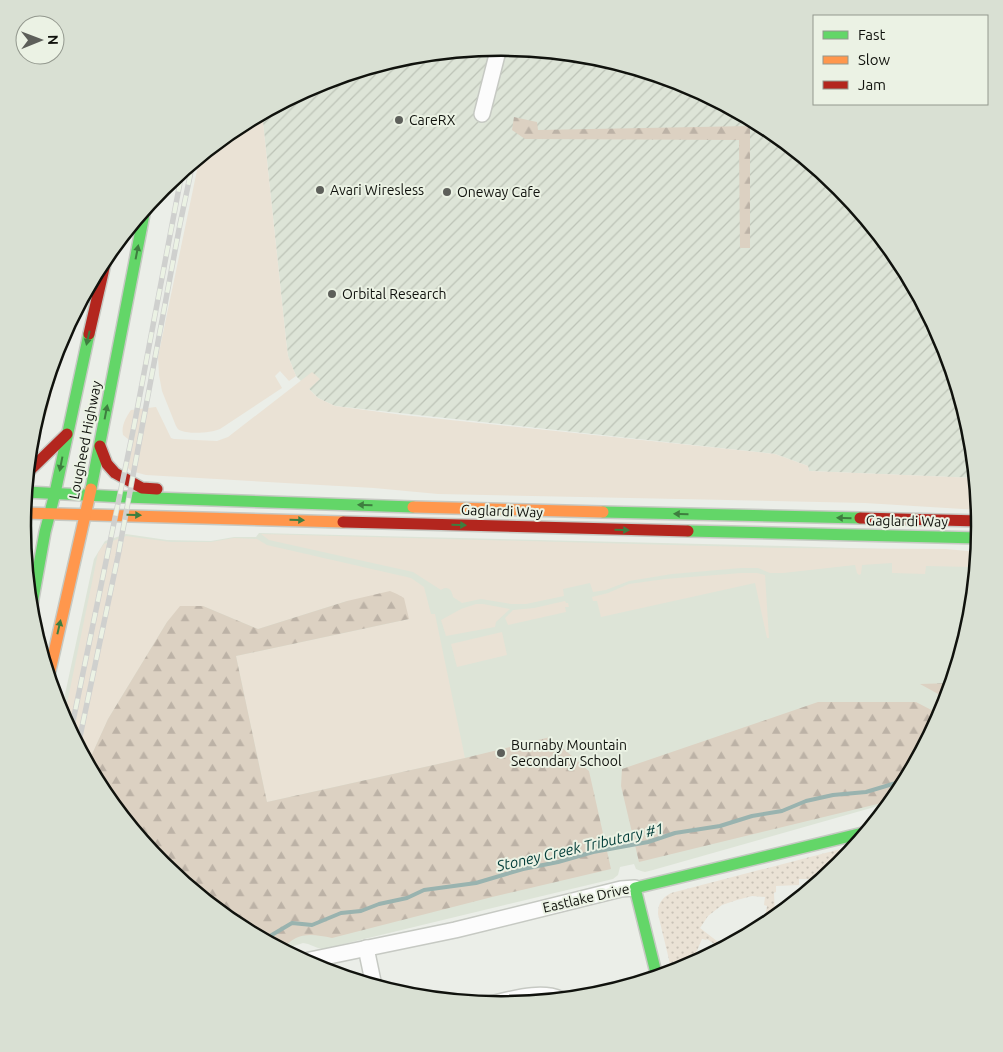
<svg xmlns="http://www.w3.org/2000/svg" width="1003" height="1052" viewBox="0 0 1003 1052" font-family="Ubuntu,sans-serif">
  <defs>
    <pattern id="industrial-furrows" width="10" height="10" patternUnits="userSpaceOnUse" patternTransform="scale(1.25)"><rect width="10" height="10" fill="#dde4d7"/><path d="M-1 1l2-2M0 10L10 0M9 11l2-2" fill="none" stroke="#bdc3b7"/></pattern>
    <pattern id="forest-firs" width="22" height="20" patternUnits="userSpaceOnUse" patternTransform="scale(1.25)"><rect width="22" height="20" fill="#dcd1c2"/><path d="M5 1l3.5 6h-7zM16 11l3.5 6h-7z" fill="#bcb2a6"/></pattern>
    <pattern id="park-dots" width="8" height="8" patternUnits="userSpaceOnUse" patternTransform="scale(1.25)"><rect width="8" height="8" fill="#eae2d5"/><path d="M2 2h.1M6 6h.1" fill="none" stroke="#c8c1b6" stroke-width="1.8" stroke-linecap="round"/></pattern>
  </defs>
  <rect width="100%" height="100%" fill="#ebeee8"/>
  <path fill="#dde4d7" d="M259 533 786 546 978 552 971 620 944 710 900 792 892 801 871 808 653 870 645 872 641 871 636 869 634 864 620 867 618 875 613 879 323 949 318 948 308 944 303 943 294 946 288 953 235 924 163 865 103 792 61 713 94 559 105 541 126 534 167 540 211 541 234 537H256Z"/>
  <path fill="url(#industrial-furrows)" d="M502 47 595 56 685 84 768 128 840 187 900 260 944 343 971 433 976 478 809 471 808 466 775 454 335 406 318 398 296 376 288 356 286 340 262 113 318 83 408 56Z"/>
  <g fill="#eae2d5">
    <path d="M262 113 286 340 288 356 296 376 289 381 280 371 275 376 282 388 220 429C212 433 189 434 182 431 178 430 178 429 176 426L162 391 159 375 158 357 200 156 236 128Z"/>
    <path d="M312 372 320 379 309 389 318 398 335 406 403 415 775 454 808 466 809 471 976 478 979 510 865 503 438 494 374 488 146 475 131 471 128 468 133 443 123 435C121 426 126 417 131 410L156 407 171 438 174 439 217 441 228 437Z"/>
    <path d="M261 534 785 548 946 549 978 552 976 574 974 576H972L971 567 926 566 925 574 892 573V563L862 565 861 574 859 575 857 573 855 565 783 573H770L758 568H741L672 574 629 581 606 590 593 592 590 583 563 589 564 596 526 604H511L481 599 462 603 453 597C452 590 448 585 441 590L413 572 269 540Z"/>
    <path d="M126 536 171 542H211L234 538 257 539 267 545 411 578 424 587 431 614H435L465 758 267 802 236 656 409 619 347 601 258 629 203 606 167 622 108 719 88 763 64 718 98 553 104 544Z"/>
    <path d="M741 573H757L765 575 769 638H767L755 583 601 617 597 601H593L592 597 608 593 629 584 665 579Z"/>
    <path d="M565 601 566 603H568L569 607H565L566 612 508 625 505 618 513 610 534 608Z"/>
    <path d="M476 604H483L510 609 496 622 495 627 446 636 441 620 461 609Z"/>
    <path d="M502 632 507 655 457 667 451 644Z"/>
  </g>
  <g fill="url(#forest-firs)">
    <path d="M514 117 537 122 538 130 750 126V248H740L739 140 525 139 512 130Z"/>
    <path d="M67 327 47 412 30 447 32 432 59 342Z"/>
    <path d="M390 591 397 594 404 598 409 619 236 656 267 802 465 758 550 737 589 771 611 869 492 897 332 938C313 934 295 931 283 950L235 924 163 864 103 792 88 763 108 719 167 622 180 606H203L258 629 347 601Z"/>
    <path d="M952 683 947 701 940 695 920 684Z"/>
    <path d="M818 702H916L941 715 900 792 894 800 639 862 621 786 622 769Z"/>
  </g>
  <path fill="url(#park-dots)" d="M856 845C849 854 835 875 822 876V879H799V885L776 886V892L774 893 775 915H779L763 927 767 906 764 905 765 897 752 896 737 900 722 905 708 916 700 928 722 945 736 932 745 929V928L753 926 762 927 722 949 707 939 706 940 702 939 696 953 694 964 685 969 672 972 658 914C658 903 662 898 671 893Z"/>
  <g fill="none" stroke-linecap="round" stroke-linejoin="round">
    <path stroke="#99b3af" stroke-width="4" d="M260 938 270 936 292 923 312 925 341 913 361 911 379 904 407 898 424 890 476 883 523 869 558 862 593 852 648 842 675 833 720 826 752 816 782 811 806 801 833 795 866 792 906 780"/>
    <defs>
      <g id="street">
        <path d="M482 114 499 47"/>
        <path d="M366 948 374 986"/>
        <path d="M305 961 455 930 621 889 635 888"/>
        <path d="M489 1004C510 1000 540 990 560 999"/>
      </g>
      <g id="fast">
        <path d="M91 489 145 209"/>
        <path d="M26 492 124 497 413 507"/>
        <path d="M603 512 860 518"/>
        <path d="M688 531 979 538"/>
        <path d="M31 610 45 532 55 493 89 334"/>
        <path d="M657 977 635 888 867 832"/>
      </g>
      <g id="slow">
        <path d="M413 507 603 512"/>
        <path d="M24 513 343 522"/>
        <path d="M49 675 91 489"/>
      </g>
      <g id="jam">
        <path d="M89 334 107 255"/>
        <path d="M100 446 107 464 115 473 142 488 157 489"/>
        <path d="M28 472 67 434"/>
        <path d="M860 518 980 521"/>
        <path d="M343 522 688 531"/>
      </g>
    </defs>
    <use href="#street" stroke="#c6c9c3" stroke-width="18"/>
    <use href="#fast" stroke="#c6c9c3" stroke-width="14"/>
    <use href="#slow" stroke="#c6c9c3" stroke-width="14"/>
    <use href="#jam" stroke="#c6c9c3" stroke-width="14"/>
    <use href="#street" stroke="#fcfcfc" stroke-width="15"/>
    <use href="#fast" stroke="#63d668" stroke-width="11"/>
    <use href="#slow" stroke="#ff974d" stroke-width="11"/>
    <use href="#jam" stroke="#b3261e" stroke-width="11"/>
    <defs>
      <g id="rail">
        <path d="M71 731 134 426 182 172"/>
        <path d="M78 746 118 556 180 224 193 162"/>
      </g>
    </defs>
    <use href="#rail" stroke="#cfd0ce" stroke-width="5.5"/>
    <use href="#rail" stroke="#ebf2e4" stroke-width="4" stroke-dasharray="11" stroke-linecap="butt"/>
  </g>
  <defs><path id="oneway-solid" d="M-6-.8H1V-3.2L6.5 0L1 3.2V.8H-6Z" transform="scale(1.25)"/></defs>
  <g fill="#3e7e3f">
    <use href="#oneway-solid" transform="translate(137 252) rotate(-79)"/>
    <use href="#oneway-solid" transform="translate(88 338) rotate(103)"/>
    <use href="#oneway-solid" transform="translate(106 412) rotate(-79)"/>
    <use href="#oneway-solid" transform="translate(61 464) rotate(101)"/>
    <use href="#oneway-solid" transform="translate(365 505) rotate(-178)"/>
    <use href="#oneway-solid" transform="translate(681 514) rotate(-179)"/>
    <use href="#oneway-solid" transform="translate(134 515) rotate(2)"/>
    <use href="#oneway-solid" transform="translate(844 518) rotate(-179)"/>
    <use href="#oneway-solid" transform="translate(297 520) rotate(2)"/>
    <use href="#oneway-solid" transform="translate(459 525) rotate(2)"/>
    <use href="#oneway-solid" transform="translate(622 530) rotate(2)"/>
    <use href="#oneway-solid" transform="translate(59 627) rotate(-77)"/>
  </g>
  <g fill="#5d5f5a" stroke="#ebf2e4" stroke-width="2">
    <circle cx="399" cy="120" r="5"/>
    <circle cx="320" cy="190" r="5"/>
    <circle cx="447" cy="192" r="5"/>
    <circle cx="332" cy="294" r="5"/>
    <circle cx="501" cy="753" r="5"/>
  </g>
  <g text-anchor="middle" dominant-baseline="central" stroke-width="4" stroke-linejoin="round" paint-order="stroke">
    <g font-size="14" fill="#10120d" stroke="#ebf2e4" text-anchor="start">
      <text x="409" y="120">CareRX</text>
      <text x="330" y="190">Avari Wiresless</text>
      <text x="457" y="192">Oneway Cafe</text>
      <text x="342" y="294">Orbital Research</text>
      <text x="511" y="745">Burnaby Mountain<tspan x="511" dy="16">Secondary School</tspan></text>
    </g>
    <g font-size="14" fill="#10120d" stroke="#ebf2e4">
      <text transform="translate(85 440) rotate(-79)">Lougheed Highway</text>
      <text transform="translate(502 511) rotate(2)">Gaglardi Way</text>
      <text transform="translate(907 521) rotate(1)">Gaglardi Way</text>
      <text transform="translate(586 898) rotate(-13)">Eastlake Drive</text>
    </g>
    <g font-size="15" font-style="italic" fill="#003c38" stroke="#ebf2e4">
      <text transform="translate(580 847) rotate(-13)">Stoney Creek Tributary #1</text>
    </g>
  </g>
  <path d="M0 0H1003V1052H0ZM31 526a470 470 0 1 1 940 0a470 470 0 1 1-940 0Z" fill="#d9e0d3" fill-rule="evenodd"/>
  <path fill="none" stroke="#10120d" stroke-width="2.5" d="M31 526a470 470 0 1 1 940 0a470 470 0 1 1-940 0Z"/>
  <rect x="813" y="15" width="175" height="90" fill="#ebf2e4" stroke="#93988e"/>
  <rect x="823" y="31" width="25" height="8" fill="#63d668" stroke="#93988e"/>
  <text x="858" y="40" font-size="15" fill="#10120d">Fast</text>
  <rect x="823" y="56" width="25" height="8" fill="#ff974d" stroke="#93988e"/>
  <text x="858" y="65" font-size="15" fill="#10120d">Slow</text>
  <rect x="823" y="81" width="25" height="8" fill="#b3261e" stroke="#93988e"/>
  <text x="858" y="90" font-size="15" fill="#10120d">Jam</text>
  <g transform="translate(40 40) rotate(89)"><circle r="24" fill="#ebf2e4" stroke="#93988e"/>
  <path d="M0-4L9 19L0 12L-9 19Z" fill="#5d5f5a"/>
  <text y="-8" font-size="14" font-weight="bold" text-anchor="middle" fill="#10120d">N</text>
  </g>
</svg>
